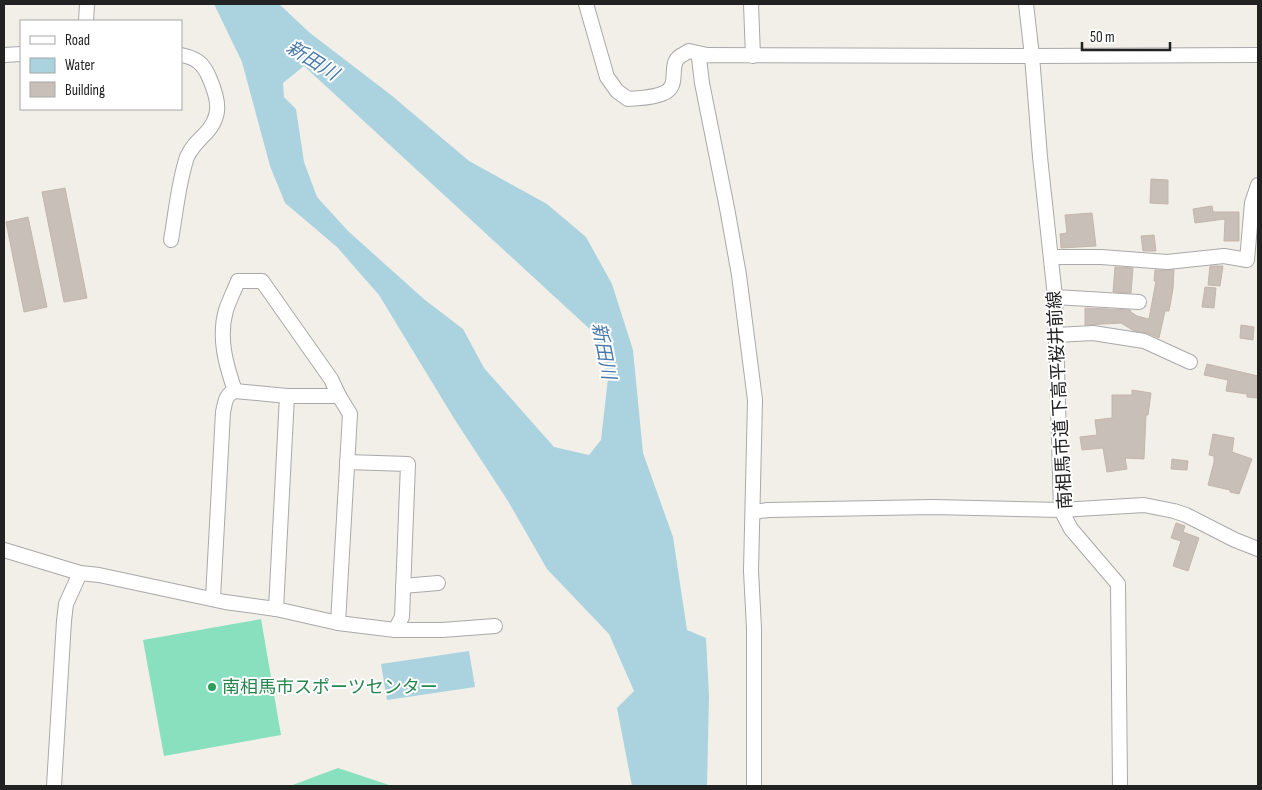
<svg xmlns="http://www.w3.org/2000/svg" width="1262" height="790" viewBox="0 0 1262 790" font-family="'Sofia Sans Condensed','Noto Sans JP',sans-serif">
  <rect width="100%" height="100%" fill="#f2efe9"/>
  <g fill="#88e0be">
    <path d="M261 619 281 735 164 756 143 640Z"/>
    <path d="M338 768 392 786H290Z"/>
  </g>
  <g fill="#aad3df" fill-rule="evenodd">
    <path d="M214 4H279L310 33 391 95 469 161 547 204 586 237 612 284 633 350 643 453 673 537 687 630 706 638 709 696 707 786H632L617 708 634 691 609 634 547 569 508 501 455 420 379 295 337 247 285 203 270 166 242 62ZM304 66 594 333 608 378 601 440 589 455 554 447 484 368 463 329 425 300 348 231 317 197 304 162 296 109 284 97 283 83Z"/>
    <path d="M469 651 475 687 387 700 381 664Z"/>
  </g>
  <g fill="#c7bfb8" stroke="#c4b6ab">
    <path d="M1151 179 1168 180V204L1150 203Z"/>
    <path d="M65 188 87 298 64 302 42 192Z"/>
    <path d="M1212 206 1213 212H1239V241H1224L1225 219 1195 223 1193 209Z"/>
    <path d="M1092 213 1096 246 1061 248 1060 234 1067 233 1065 215Z"/>
    <path d="M28 217 47 307 24 312 6 222Z"/>
    <path d="M1154 235 1156 251H1143L1141 236Z"/>
    <path d="M1210 266H1223L1220 286 1208 285Z"/>
    <path d="M1115 267 1133 268 1131 293 1113 292Z"/>
    <path d="M1155 270H1174L1173 289 1169 311H1165L1159 338 1147 333 1134 331 1121 323 1085 325V308L1130 310 1131 312 1137 316 1149 319 1156 281H1154Z"/>
    <path d="M1205 287 1216 288 1214 308 1202 307Z"/>
    <path d="M1241 325 1254 327 1253 340 1240 338Z"/>
    <path d="M1207 364 1258 376V398L1247 397V394L1226 391 1228 380 1204 375Z"/>
    <path d="M1132 390 1151 393 1148 415H1146L1144 459 1125 458 1127 469 1107 472 1103 448 1082 450 1080 437 1097 435 1095 420 1112 418V395H1132Z"/>
    <path d="M1213 434 1234 438 1232 452 1252 459 1239 494 1230 492V490L1208 485 1214 462V456L1209 455Z"/>
    <path d="M1172 459 1188 461 1187 470 1171 469Z"/>
    <path d="M1176 523 1185 526 1183 532 1199 538 1188 571 1173 566 1181 541 1171 538Z"/>
  </g>
  <g fill="none" stroke-linecap="round" stroke-linejoin="round">
    <defs>
      <g id="minor">
        <path d="M586 4 607 77 617 91 628 99C640 98 654 98 664 93 680 86 669 67 678 58 681 55 686 53 689 51L707 55"/>
        <path d="M751 4 753 56"/>
        <path d="M1026 4 1032 56 1258 55"/>
        <path d="M86 21 87 4"/>
        <path d="M4 55 21 54"/>
        <path d="M171 240C176 212 178 184 187 157 191 148 196 143 203 136 223 117 219 100 209 77 203 63 196 58 181 55"/>
        <path d="M1052 257H1101L1167 262 1224 256 1247 260 1252 203 1258 185"/>
        <path d="M1055 297 1139 302"/>
        <path d="M1057 335 1093 333 1144 341 1190 362"/>
        <path d="M235 391C226 365 218 338 226 310 229 301 234 291 238 281H262L331 379 339 396 350 414 338 623"/>
        <path d="M347 462 408 464 402 617 395 630"/>
        <path d="M753 512 768 510 933 507 1061 510 1144 505 1174 511 1186 515 1235 540 1258 549"/>
        <path d="M4 550 80 573 99 575 225 602 276 609 338 623 395 630H442L495 626"/>
        <path d="M403 586 438 583"/>
        <path d="M213 598 223 412C225 404 225 394 235 391L287 396H339"/>
        <path d="M276 609 287 396"/>
        <path d="M54 786 64 621 66 604 80 573"/>
        <path d="M754 786V628L751 571 755 400 739 275 727 208 702 83 699 58 707 55 1032 56 1040 157 1055 297 1061 510 1071 529 1118 584 1120 786"/>
      </g>
    </defs>
    <use href="#minor" stroke="#a9a9a9" stroke-width="16"/>
    <use href="#minor" stroke="#fff" stroke-width="14"/>
  </g>
  <circle fill="#2e9e5b" stroke="#fff" stroke-width="2" cx="212" cy="687" r="5"/>
  <g text-anchor="middle" dominant-baseline="central" stroke-width="4" stroke-linejoin="round" paint-order="stroke">
    <g font-size="18" fill="#222" stroke="#fff">
      <text transform="translate(1060 400) rotate(-93)">南相馬市道 下高平桜井前線</text>
    </g>
    <g font-size="18" fill="#27864d" stroke="#fff" text-anchor="start">
      <text x="222" y="687">南相馬市スポーツセンター</text>
    </g>
    <g font-size="19" font-style="italic" fill="#4a7aab" stroke="#fff">
      <text transform="translate(312 61) rotate(32)">新田川</text>
      <text transform="translate(603 351) rotate(79)">新田川</text>
    </g>
  </g>
  <rect width="1262" height="790" fill="none" stroke="#222222" stroke-width="10"/>
  <rect x="20" y="20" width="162" height="90" fill="#ffffff" stroke="#a7a7a7"/>
  <rect x="30" y="36" width="25" height="8" fill="#ffffff" stroke="#a7a7a7"/>
  <text x="65" y="45" font-size="15" fill="#222222">Road</text>
  <rect x="30" y="58" width="25" height="15" fill="#aad3df" stroke="#a7a7a7"/>
  <text x="65" y="70" font-size="15" fill="#222222">Water</text>
  <rect x="30" y="82" width="25" height="15" fill="#c7bfb8" stroke="#a7a7a7"/>
  <text x="65" y="95" font-size="15" fill="#222222">Building</text>
  <path d="M1082 42v8h88v-8" fill="none" stroke="#222222" stroke-width="2.5"/>
  <text x="1090" y="42" font-size="15" fill="#222222" stroke="#ffffff" stroke-width="4" paint-order="stroke">50 m</text>
</svg>
